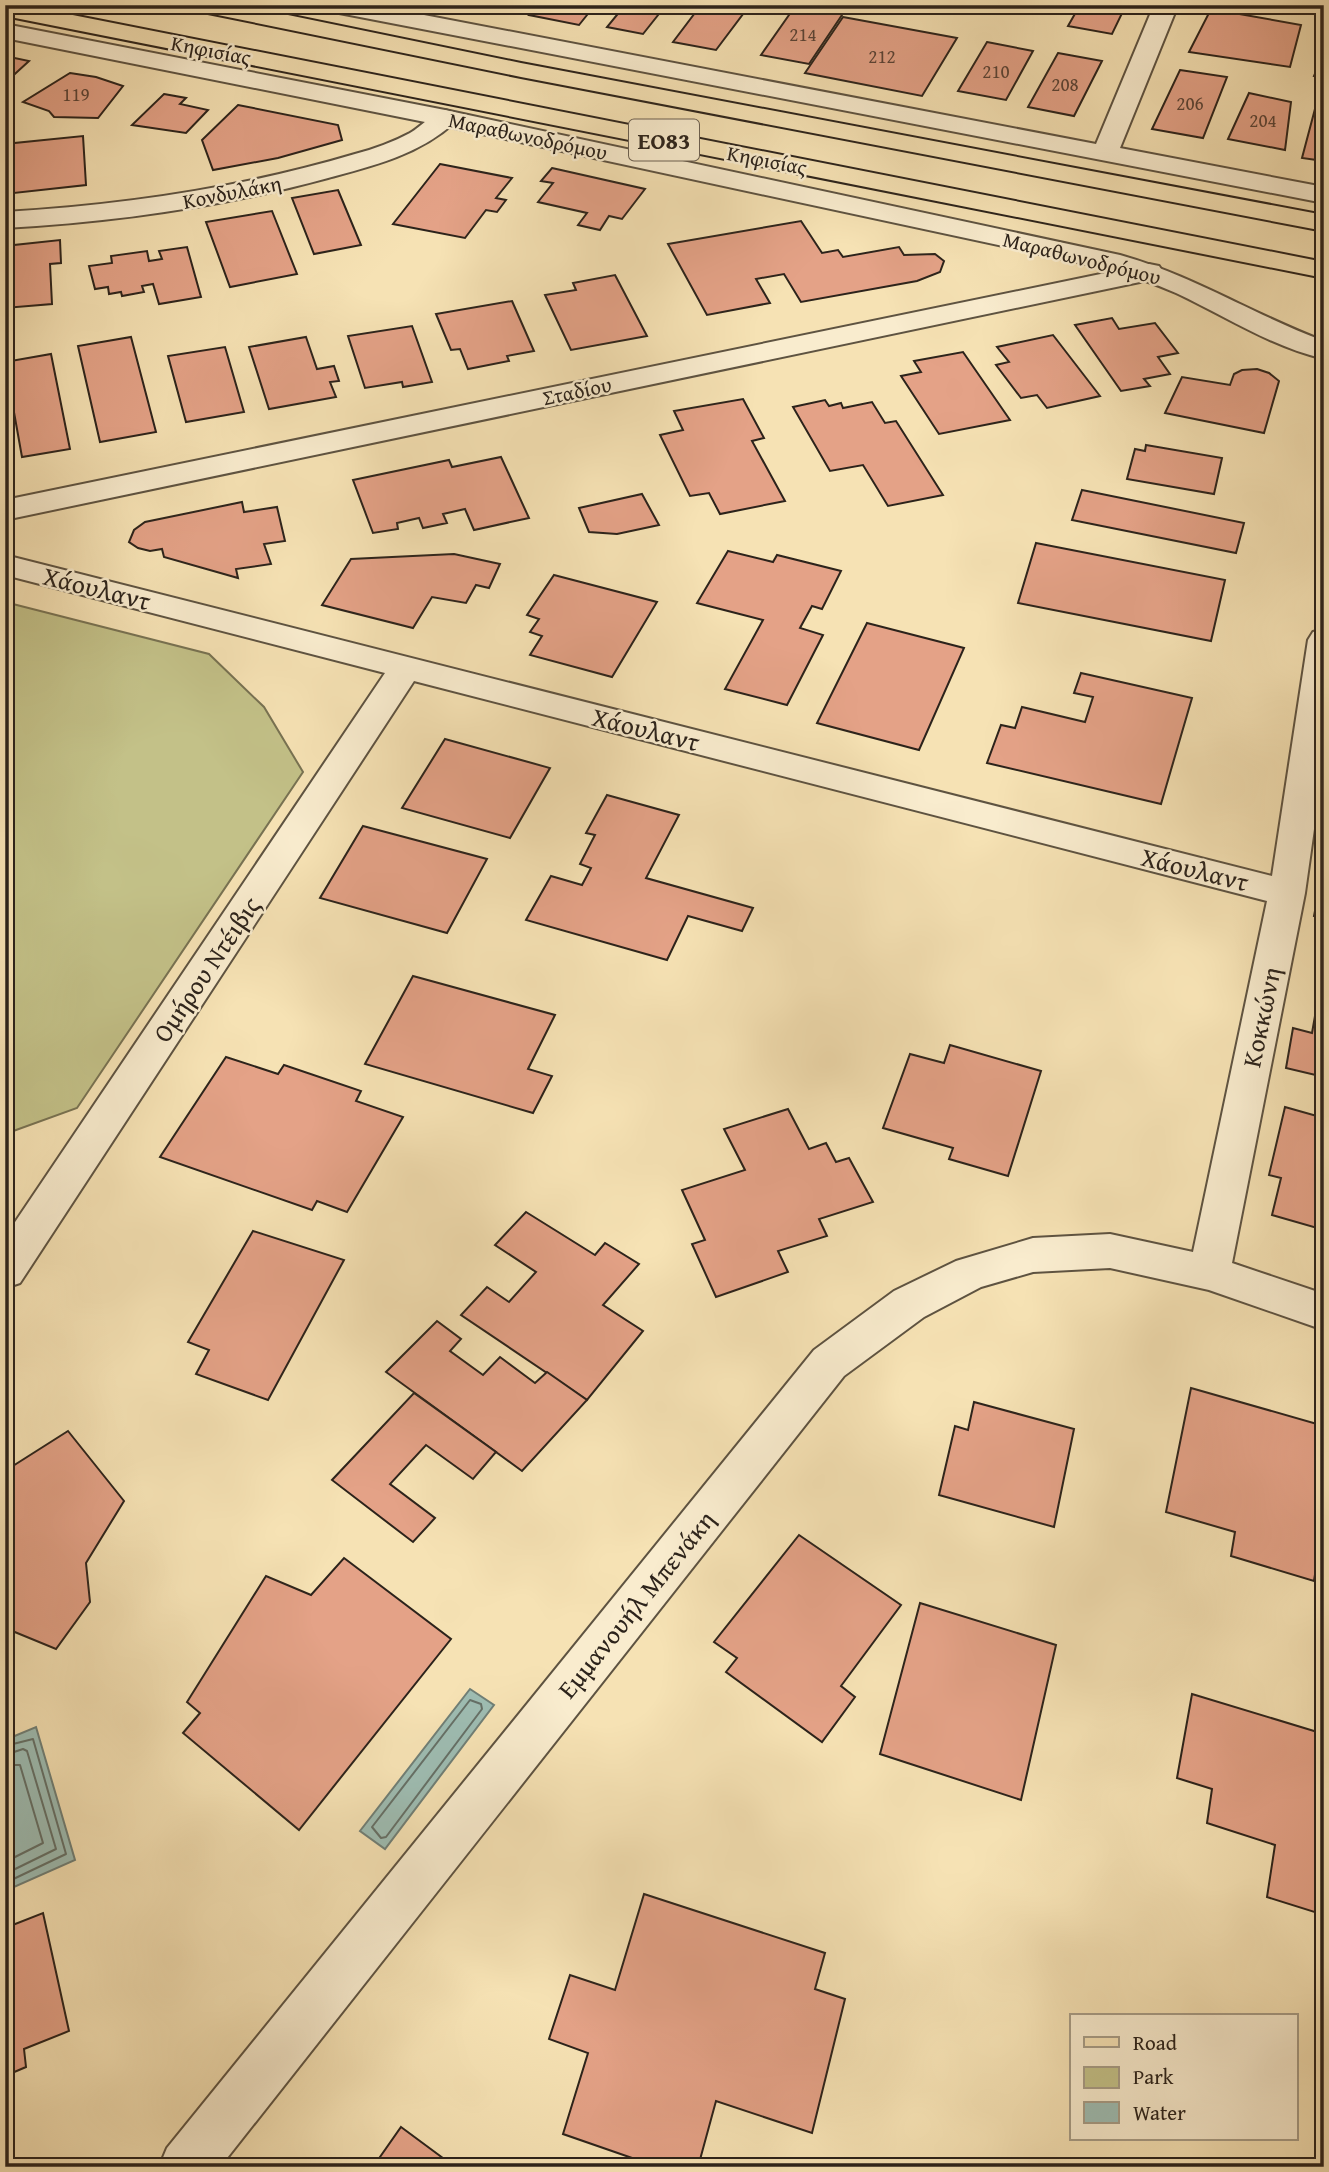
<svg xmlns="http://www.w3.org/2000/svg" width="1329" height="2172" viewBox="0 0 1329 2172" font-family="'Gentium Book Plus',serif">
  <rect width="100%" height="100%" fill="#f6e2b4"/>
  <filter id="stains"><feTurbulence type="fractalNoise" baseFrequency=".00286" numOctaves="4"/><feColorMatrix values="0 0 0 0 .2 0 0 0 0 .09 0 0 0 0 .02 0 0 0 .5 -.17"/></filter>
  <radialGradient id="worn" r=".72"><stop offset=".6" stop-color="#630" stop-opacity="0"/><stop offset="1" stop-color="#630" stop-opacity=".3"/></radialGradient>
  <path fill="#c3c188" stroke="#787252" stroke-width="2" d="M5 602 209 654 264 707 303 772 77 1108 5 1134Z"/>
  <g fill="#9ebdb3" stroke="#707f76" stroke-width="2">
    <path d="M470 1689 494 1705 385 1849 360 1831Z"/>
    <path d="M36 1727 75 1860 5 1891V1740Z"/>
  </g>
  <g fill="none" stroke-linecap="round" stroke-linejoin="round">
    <g stroke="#657067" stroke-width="2">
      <path d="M470 1700 481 1704 482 1709 386 1837 381 1838 372 1827Z"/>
      <path d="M5 1746 33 1739 66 1854 5 1883"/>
      <path d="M5 1755 23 1749 27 1751 56 1849 5 1874"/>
      <path d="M5 1765H20L43 1843 5 1862"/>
    </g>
  </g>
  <g fill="#e4a287" stroke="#2c231b" stroke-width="2">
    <path d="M537 5H595L579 25 529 15Z"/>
    <path d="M625 5H666L643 34 607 27Z"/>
    <path d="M701 5H745L749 6 716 50 673 42Z"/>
    <path d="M796 5 844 12 809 64 761 55Z"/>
    <path d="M1080 5H1126L1112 34 1068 26Z"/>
    <path d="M1211 9 1301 25 1290 67 1189 52Z"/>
    <path d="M843 17 957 38 922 96 805 73Z"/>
    <path d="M987 42 1033 51 1006 100 958 91Z"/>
    <path d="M1058 53 1102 61 1074 116 1028 107Z"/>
    <path d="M1324 53V78L1314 76Z"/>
    <path d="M5 56 29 61 5 83Z"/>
    <path d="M1180 70 1227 77 1203 138 1152 129Z"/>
    <path d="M70 73 96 77 123 86 98 118 54 117 49 111 23 102Z"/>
    <path d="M1249 93 1291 102 1285 150 1228 139Z"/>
    <path d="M164 94 186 98 180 104 208 110 186 133 132 125Z"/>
    <path d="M238 105 338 125 342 140 278 158 213 170 202 140Z"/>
    <path d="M1316 105 1324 106V161L1302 158Z"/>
    <path d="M83 136 86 185 5 194V144Z"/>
    <path d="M440 164 512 178 496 198 506 200 497 212 486 210 465 238 393 224Z"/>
    <path d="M552 168 645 189 622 219 609 216 600 230 578 225 587 213 538 202 553 183 541 181Z"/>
    <path d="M338 190 361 245 314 254 292 198Z"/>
    <path d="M272 211 297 274 230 287 206 222Z"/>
    <path d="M801 221 822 253 838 250 843 257 899 247 904 255 935 254 944 261 940 272 917 281 801 302 784 274 756 279 770 303 707 315 668 244Z"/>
    <path d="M60 240 61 263 50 264 52 304 5 308V246Z"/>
    <path d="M187 247 201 297 159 304 153 284 142 286 144 292 122 296 121 292 109 294 108 287 95 289 89 266 112 263 111 256 147 251 149 261 162 259 159 251Z"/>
    <path d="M615 275 647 336 571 350 545 295 576 290 573 283Z"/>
    <path d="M512 301 534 351 507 356 509 361 468 369 460 349 451 350 436 314Z"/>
    <path d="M1112 318 1119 329 1155 323 1178 353 1158 357 1170 374 1144 379 1150 386 1121 391 1075 325Z"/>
    <path d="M412 326 432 382 403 387 402 382 365 388 348 336Z"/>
    <path d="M1053 335 1100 396 1047 408 1037 395 1021 398 996 365 1009 362 997 347Z"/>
    <path d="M131 337 156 432 100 442 78 346Z"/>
    <path d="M306 337 317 369 334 366 339 381 330 382 336 397 269 409 249 347Z"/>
    <path d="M225 347 244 412 186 422 168 356Z"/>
    <path d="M963 352 1010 420 939 434 901 376 921 372 914 361Z"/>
    <path d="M51 354 70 449 22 457 5 362Z"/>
    <path d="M1257 369 1269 373 1279 381 1264 433 1165 413 1182 377 1230 385 1234 374 1242 370Z"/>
    <path d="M743 399 764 438 752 441 785 501 720 514 709 493 690 496 660 435 683 430 674 411Z"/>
    <path d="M825 400 829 406 841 403 843 408 872 402 885 423 896 421 943 495 888 506 863 465 830 471 793 407Z"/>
    <path d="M1146 445 1222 458 1214 494 1127 479 1135 449 1145 451Z"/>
    <path d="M501 457 529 518 474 530 465 509 443 514 447 523 423 528 419 518 397 523 398 529 373 533 353 480 449 460 452 467Z"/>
    <path d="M1082 490 1244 523 1236 553 1072 520Z"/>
    <path d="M642 494 659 525 617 534 589 532 579 508Z"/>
    <path d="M242 502 244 512 277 507 285 541 264 544 271 564 236 569 238 578 164 557 162 549 150 551 138 548 129 542 134 530 145 522Z"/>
    <path d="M1036 543 1225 580 1211 641 1018 603Z"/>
    <path d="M728 551 773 562 777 555 841 571 822 609 812 606 800 628 823 635 787 705 725 689 763 620 697 603Z"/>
    <path d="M454 554 500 564 489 588 476 585 466 603 432 597 413 628 322 605 351 559Z"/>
    <path d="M554 575 657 602 612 677 530 655 542 636 530 632 539 619 527 615Z"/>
    <path d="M867 623 964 648 919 750 817 723Z"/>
    <path d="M1081 673 1192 698 1161 804 987 763 1001 725 1015 728 1022 707 1085 722 1093 697 1074 693Z"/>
    <path d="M445 739 550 768 510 838 402 808Z"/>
    <path d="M607 795 679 815 646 878 753 908 742 931 688 916 667 960 526 920 551 876 582 885 591 868 580 864 595 835 586 833Z"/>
    <path d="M363 826 487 859 447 933 320 898Z"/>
    <path d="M1324 864V945L1317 943 1321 918 1314 916Z"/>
    <path d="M413 976 555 1015 528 1069 552 1076 533 1113 365 1064Z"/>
    <path d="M1315 1016 1324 1018V1077L1286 1068 1293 1028 1312 1033Z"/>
    <path d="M950 1045 1041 1071 1008 1176 949 1159 953 1148 883 1128 910 1054 944 1063Z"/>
    <path d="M5 1047 11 1134H5Z"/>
    <path d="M226 1057 278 1074 284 1065 361 1091 356 1101 403 1117 347 1212 317 1201 312 1210 160 1157Z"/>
    <path d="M1285 1107 1324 1118V1230L1272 1215 1281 1178 1269 1175Z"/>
    <path d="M788 1109 809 1149 826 1143 836 1162 849 1158 873 1202 819 1219 827 1236 778 1251 788 1272 716 1297 692 1244 705 1240 682 1190 745 1170 724 1129Z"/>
    <path d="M526 1212 595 1255 605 1243 639 1264 603 1305 643 1331 587 1400 461 1315 487 1287 509 1302 536 1272 495 1245Z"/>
    <path d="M253 1231 344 1260 268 1400 196 1374 209 1350 188 1342Z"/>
    <path d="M437 1321 461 1339 450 1351 483 1375 500 1357 535 1383 547 1372 587 1400 522 1471 386 1372Z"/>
    <path d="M1191 1388 1324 1426V1564L1317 1562 1314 1581 1231 1556 1235 1532 1166 1512Z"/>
    <path d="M414 1393 496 1452 473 1479 426 1445 390 1484 435 1518 413 1542 332 1480Z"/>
    <path d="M974 1402 1074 1429 1054 1527 939 1495 955 1426 968 1430Z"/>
    <path d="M68 1431 124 1501 86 1563 90 1602 56 1649 5 1628V1471Z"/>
    <path d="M799 1535 901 1605 841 1686 855 1697 822 1742 726 1672 737 1658 714 1642Z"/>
    <path d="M344 1558 451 1639 299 1830 183 1733 200 1713 187 1702 266 1576 311 1595Z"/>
    <path d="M920 1603 1056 1645 1021 1800 880 1754Z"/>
    <path d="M1192 1694 1324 1734V1915L1267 1897 1275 1845 1207 1823 1212 1789 1177 1778Z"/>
    <path d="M644 1894 825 1953 815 1989 845 1999 812 2133 716 2101 698 2167H658L563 2134 588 2053 549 2039 570 1975 615 1990Z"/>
    <path d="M43 1913 69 2031 24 2049 26 2067 5 2076V1928Z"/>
    <path d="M401 2127 455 2167H373Z"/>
  </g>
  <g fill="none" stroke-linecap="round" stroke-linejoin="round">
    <defs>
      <g id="minor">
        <path d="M1299 5H1324V15L1303 10Z"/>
        <path d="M445 110 454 113 458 118 454 123C418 155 373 166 328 178 222 207 115 222 5 228V212C124 205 241 188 355 154 374 149 393 142 410 133 422 126 431 114 445 110Z"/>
        <path d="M1149 264 1159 266 1163 272 1159 278 5 520V500Z"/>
        <path d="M5 555 1272 876 1308 640 1313 632 1324 629V758L1305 893 1232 1263 1324 1294V1330L1209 1290 1110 1268 1033 1272 981 1287 924 1317 844 1376 220 2167H159L167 2148 814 1350 894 1291 956 1261 1033 1238 1110 1234 1193 1252 1267 901 414 681 20 1283 5 1288V1237L385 673 5 575Z"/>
      </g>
      <g id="tertiary">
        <path d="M322 5H372L1096 144 1154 5H1178L1120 148 1324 187V203L334 12 326 10Z"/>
        <path d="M5 24 445 110 1120 255C1192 275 1254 315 1324 341V359C1270 346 1225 316 1176 293 1153 283 1130 275 1105 268L445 126 5 38Z"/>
      </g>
      <g id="primary">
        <path d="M5 5H22L1324 262V278L5 16Z"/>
        <path d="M191 5H239L521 63 1324 215V231L521 77 203 12 195 10Z"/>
      </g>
    </defs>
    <use href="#minor" stroke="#5e5341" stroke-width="4"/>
    <use href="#tertiary" stroke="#5e5341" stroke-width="4"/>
    <use href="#primary" stroke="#2c231b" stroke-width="4"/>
    <use href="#minor" fill="#f9ecce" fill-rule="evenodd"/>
    <use href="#tertiary" fill="#f9ecce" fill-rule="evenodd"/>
    <use href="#primary" fill="#f6e2b4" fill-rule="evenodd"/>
  </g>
  <g text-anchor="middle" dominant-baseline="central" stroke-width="5" stroke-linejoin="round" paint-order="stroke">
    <g font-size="19" fill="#5a4336">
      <text x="803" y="34">214</text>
      <text x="882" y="56">212</text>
      <text x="996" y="71">210</text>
      <text x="1065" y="84">208</text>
      <text x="76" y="94">119</text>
      <text x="1190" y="103">206</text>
      <text x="1263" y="120">204</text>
    </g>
    <g font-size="21" fill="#2c231b" stroke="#f9ecce">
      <text transform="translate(211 50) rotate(11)">Κηφισίας</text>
      <text transform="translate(528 136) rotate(12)">Μαραθωνοδρόμου</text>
      <text transform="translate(767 160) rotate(11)">Κηφισίας</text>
      <text transform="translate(232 192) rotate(-11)">Κονδυλάκη</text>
      <text transform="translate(1082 258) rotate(14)">Μαραθωνοδρόμου</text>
      <text transform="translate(577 391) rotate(-12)">Σταδίου</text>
    </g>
    <rect fill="#f9ecce" stroke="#6a5f51" stroke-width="2" x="629" y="119.5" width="70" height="41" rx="5"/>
    <g font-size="24" font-weight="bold" fill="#2c231b">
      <text x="664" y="140">ΕΟ83</text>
    </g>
    <g font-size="26" fill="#2c231b" stroke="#f9ecce">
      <text transform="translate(97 588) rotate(14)">Χάουλαντ</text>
      <text transform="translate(646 729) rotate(14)">Χάουλαντ</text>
      <text transform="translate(1195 869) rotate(14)">Χάουλαντ</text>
      <text transform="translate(206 969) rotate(-56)">Ομήρου Ντέιβις</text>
      <text transform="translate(1261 1017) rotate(-78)">Κοκκώνη</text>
      <text transform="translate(636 1604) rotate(-51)">Εμμανουήλ Μπενάκη</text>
    </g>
  </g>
  <rect width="1329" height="2172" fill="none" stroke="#f6e2b4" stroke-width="28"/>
  <rect x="7" y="7" width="1315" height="2158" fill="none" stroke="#2c231b" stroke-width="3.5"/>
  <rect x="14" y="14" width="1301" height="2144" fill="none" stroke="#2c231b" stroke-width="2"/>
  <rect x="1070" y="2014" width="228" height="126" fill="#f9ecce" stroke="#a79c86" stroke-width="2"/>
  <rect x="1084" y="2037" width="35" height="10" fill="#f6e2b4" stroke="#a79c86" stroke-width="2"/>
  <text x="1133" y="2050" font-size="21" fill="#2c231b">Road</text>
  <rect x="1084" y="2067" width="35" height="21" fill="#c3c188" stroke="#a79c86" stroke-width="2"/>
  <text x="1133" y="2084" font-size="21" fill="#2c231b">Park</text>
  <rect x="1084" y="2102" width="35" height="21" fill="#9ebdb3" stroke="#a79c86" stroke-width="2"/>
  <text x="1133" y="2120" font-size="21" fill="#2c231b">Water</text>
  <rect width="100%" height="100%" filter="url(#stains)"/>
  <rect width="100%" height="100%" fill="url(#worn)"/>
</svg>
